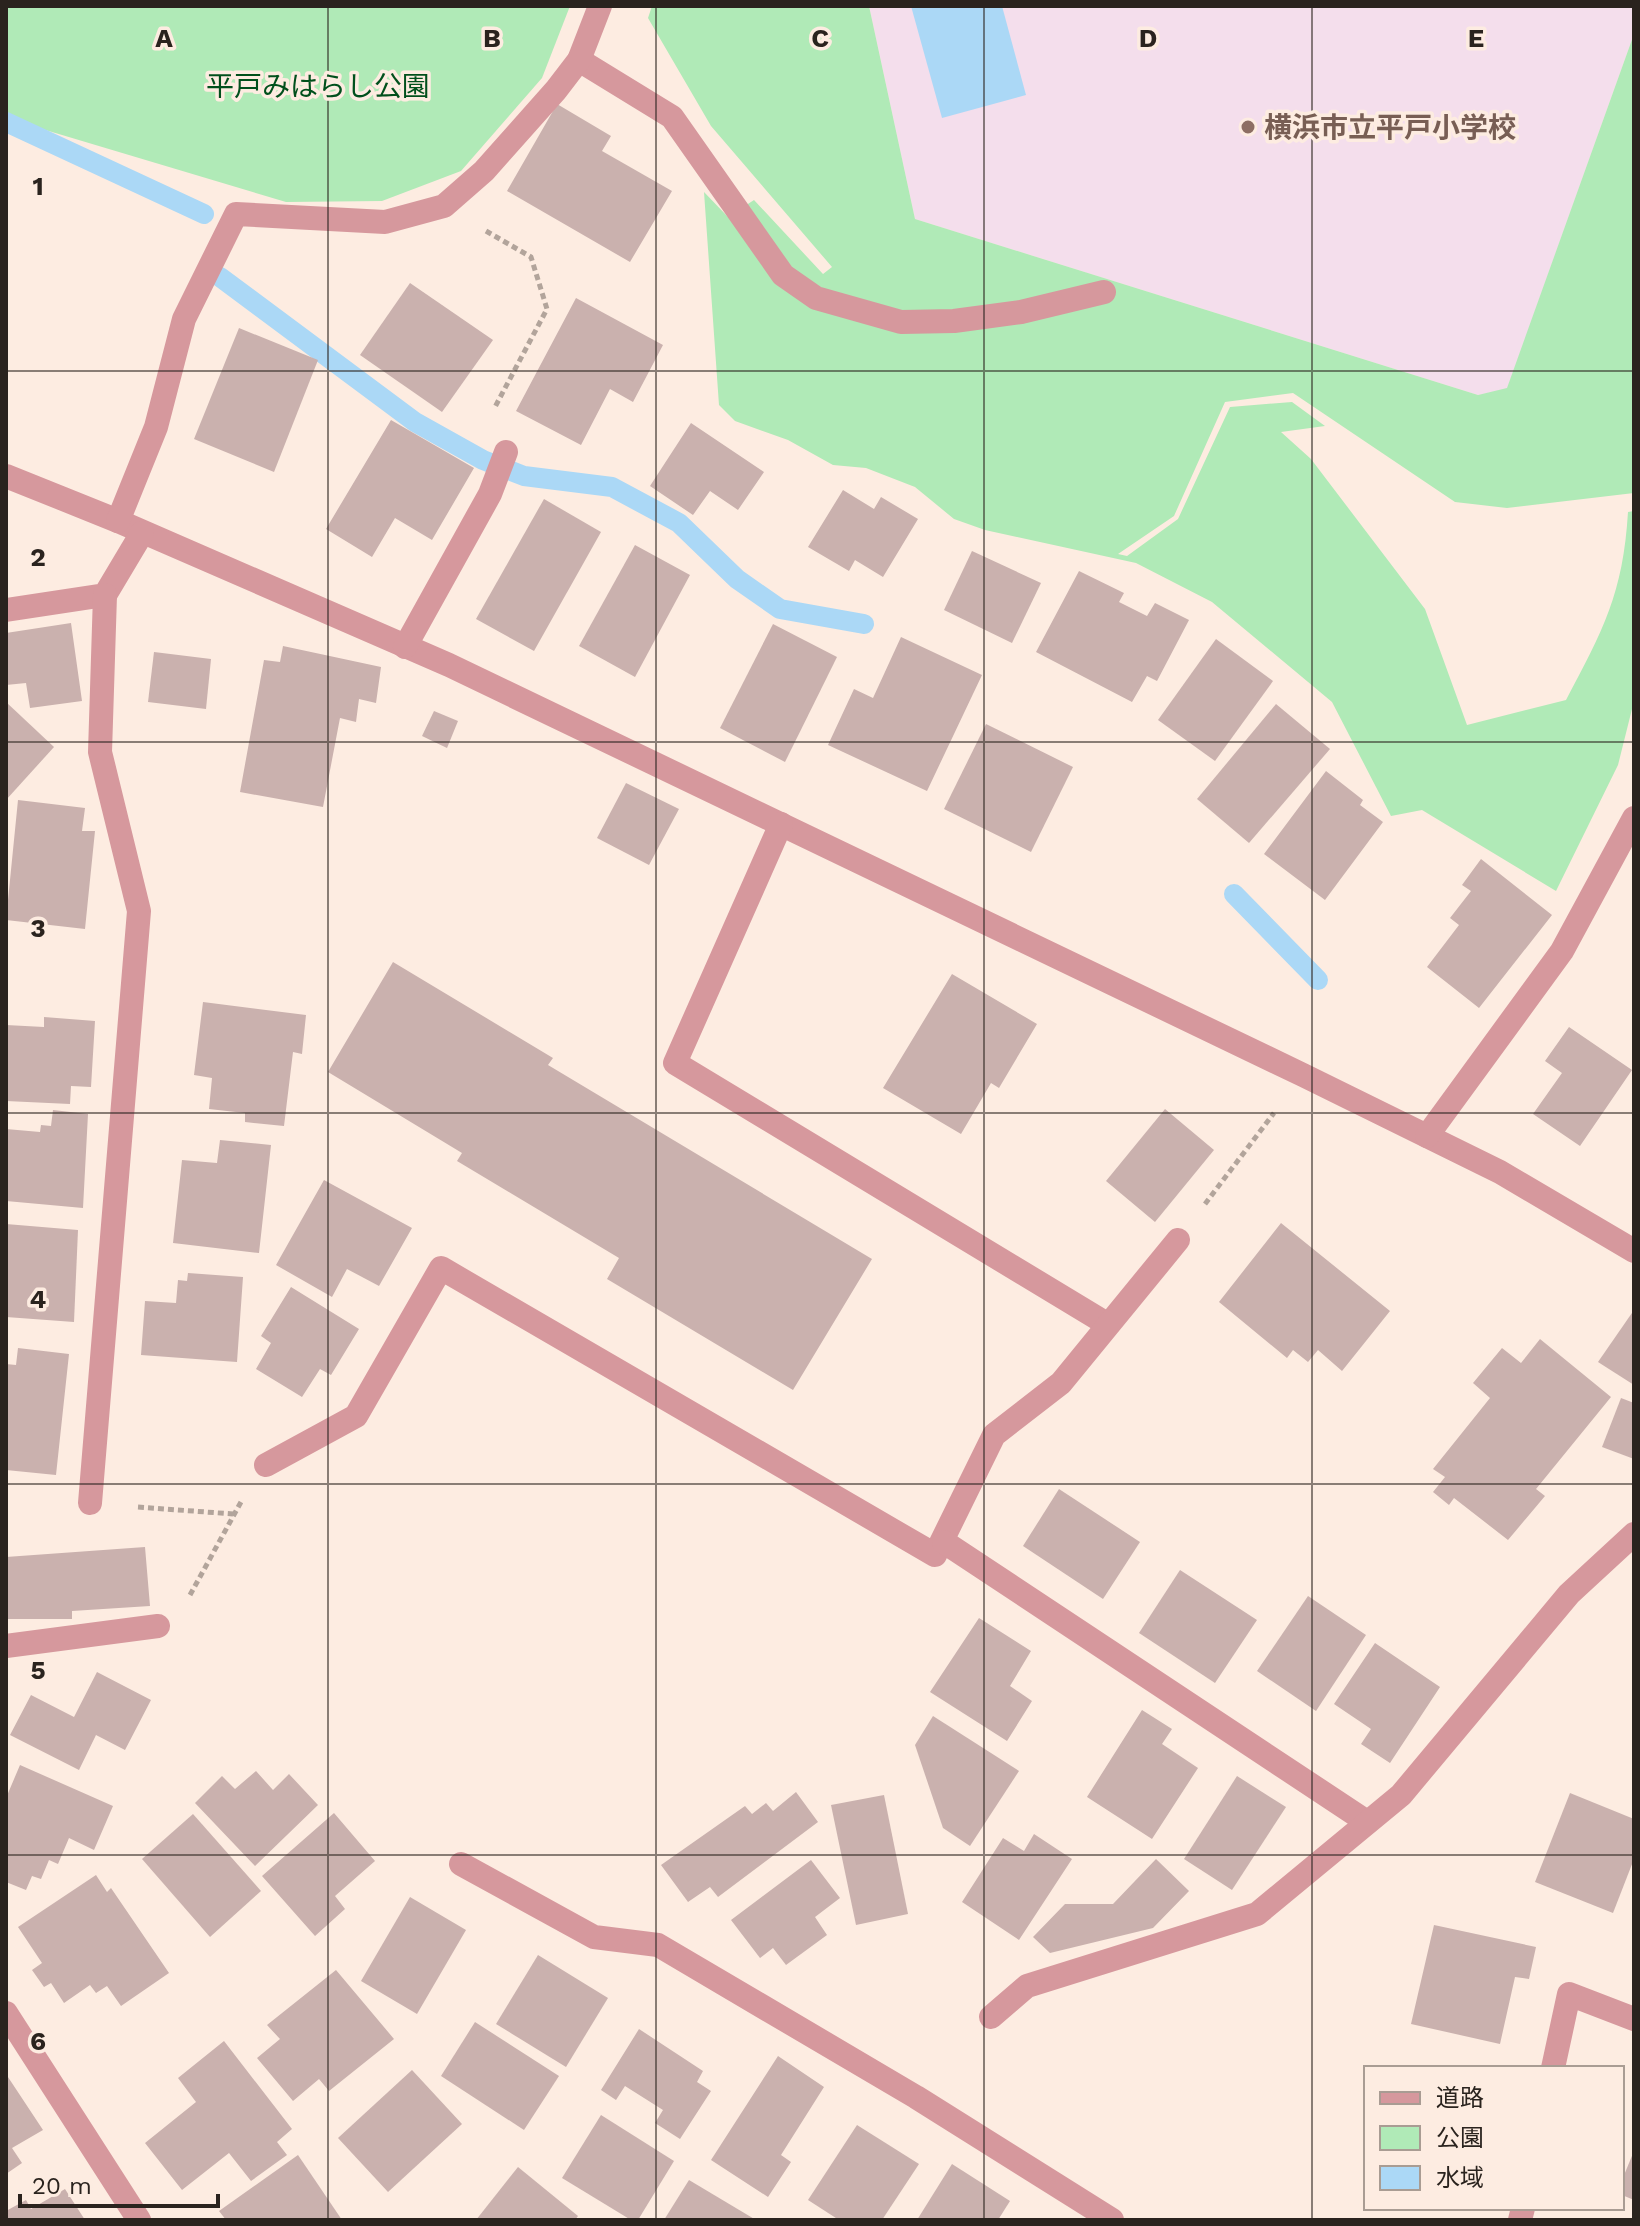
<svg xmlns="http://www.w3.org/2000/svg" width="1640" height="2226" viewBox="0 0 1640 2226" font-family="'Work Sans','Noto Sans JP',sans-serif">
  <rect width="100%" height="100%" fill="#fdece1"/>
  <path fill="#f4deec" d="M869 6H1634V34L1507 389 1478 395 915 219Z"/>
  <g fill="#b0eab7">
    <path d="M6 6H570L542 78 461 171 382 201 286 202 42 129 6 115Z"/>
    <path d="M652 6H869L915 219 1478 395 1507 388 1634 34V493L1507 508 1455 502 1293 393 1225 402 1174 516 1118 554 1127 556 1178 519 1230 407 1292 402 1325 426 1281 432 1311 459 1425 609 1467 725 1566 700C1603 630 1623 594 1628 512L1634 511V701L1618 765 1556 891 1422 810 1391 816 1332 702 1212 602 1136 563 985 530 954 519 915 487 866 468 833 465 788 440 735 421 719 405 704 192 728 217 754 200 823 274 832 267 711 126 648 18Z"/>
  </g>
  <path fill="#abd8f6" d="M911 6H1002L1026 95 942 118Z"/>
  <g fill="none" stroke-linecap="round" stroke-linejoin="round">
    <g stroke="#abd8f6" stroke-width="20">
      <path d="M6 122 204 214"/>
      <path d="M220 277 415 422 483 460 524 476 612 487 679 523 737 579 780 609 864 624"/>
      <path d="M1234 894 1318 980"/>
    </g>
  </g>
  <g fill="#cab1ae">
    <path d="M557 104 611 136 602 151 672 191 630 262 507 191Z"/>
    <path d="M410 283 493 340 442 412 360 355Z"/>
    <path d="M576 298 663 345 633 402 610 389 581 445 516 411Z"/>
    <path d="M239 328 318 360 274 472 194 439Z"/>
    <path d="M391 420 474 468 432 540 395 518 372 557 326 529Z"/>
    <path d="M691 423 764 472 738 510 710 491 693 515 650 486Z"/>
    <path d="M843 490 874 509 881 497 918 519 883 577 855 560 849 571 808 547Z"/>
    <path d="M544 499 601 532 534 651 476 619Z"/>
    <path d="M635 545 690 575 635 677 579 646Z"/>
    <path d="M972 551 1041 583 1012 643 944 610Z"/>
    <path d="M1079 571 1124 593 1119 602 1147 616 1155 603 1189 620 1157 681 1147 676 1132 702 1036 652Z"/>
    <path d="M71 623 82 701 30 708 26 683 6 685V633Z"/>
    <path d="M773 624 837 657 785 762 720 728Z"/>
    <path d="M901 637 982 675 927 791 828 745 854 689 873 698Z"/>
    <path d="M1216 639 1273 681 1215 761 1158 720Z"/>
    <path d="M283 646 381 667 376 703 359 699 356 722 340 718 323 807 240 792 264 660 280 662Z"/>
    <path d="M154 652 211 659 206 709 148 702Z"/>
    <path d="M6 702 54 747 6 800Z"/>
    <path d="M1276 704 1330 749 1249 843 1197 799Z"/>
    <path d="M434 711 458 721 447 748 422 736Z"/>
    <path d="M986 724 1073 767 1031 852 944 809Z"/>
    <path d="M1326 771 1363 800 1360 805 1383 822 1325 900 1264 854Z"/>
    <path d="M626 783 679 809 649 865 597 838Z"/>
    <path d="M18 800 85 808 82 831H95L85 929 6 920Z"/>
    <path d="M1481 859 1552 915 1479 1008 1427 967 1459 925 1450 918 1471 891 1462 885Z"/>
    <path d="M393 962 553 1058 548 1065 872 1259 793 1390 607 1279 619 1258 457 1161 462 1153 328 1072Z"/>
    <path d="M952 974 1037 1024 999 1088 991 1083 961 1134 883 1088Z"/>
    <path d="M203 1002 306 1015 302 1054 293 1052 284 1126 245 1122V1113L209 1109 212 1078 194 1075Z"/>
    <path d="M44 1017 95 1021 91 1087 71 1086 70 1104 6 1101V1025L44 1027Z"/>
    <path d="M1569 1027 1632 1070 1580 1146 1533 1114 1562 1073 1545 1061Z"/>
    <path d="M1165 1109 1214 1150 1155 1222 1106 1181Z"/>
    <path d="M53 1110 88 1114 83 1208 6 1201V1129L40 1132 41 1125 51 1126Z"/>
    <path d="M220 1140 271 1145 259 1253 173 1243 182 1160 217 1163Z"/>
    <path d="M324 1180 412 1228 379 1286 347 1269 332 1297 276 1265Z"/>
    <path d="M1281 1223 1390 1311 1342 1371 1318 1350 1308 1362 1293 1350 1287 1358 1219 1302Z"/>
    <path d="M6 1224 78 1230 74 1322 6 1317Z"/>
    <path d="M188 1273 243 1277 237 1362 141 1355 145 1301 176 1303 178 1280 187 1281Z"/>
    <path d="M291 1287 359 1329 331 1375 320 1369 302 1397 256 1369 271 1343 261 1336Z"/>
    <path d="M1634 1310V1385L1598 1362Z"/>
    <path d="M1540 1339 1611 1397 1536 1489 1545 1496 1508 1540 1454 1498 1449 1505 1433 1492 1445 1477 1433 1469 1490 1398 1473 1383 1502 1348 1521 1363Z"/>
    <path d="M18 1348 69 1354 56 1475 6 1470V1364L16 1365Z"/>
    <path d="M1621 1398 1634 1403V1459L1602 1447Z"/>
    <path d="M1059 1489 1140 1542 1103 1599 1023 1546Z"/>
    <path d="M145 1547 150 1606 72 1611V1619H6V1557Z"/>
    <path d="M1180 1570 1257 1620 1215 1683 1139 1633Z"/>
    <path d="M1308 1596 1366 1635 1316 1711 1257 1671Z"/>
    <path d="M979 1618 1031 1651 1010 1686 1032 1701 1007 1741 930 1692Z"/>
    <path d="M1375 1643 1440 1687 1390 1763 1361 1744 1371 1729 1334 1704Z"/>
    <path d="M97 1672 151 1700 125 1750 96 1735 79 1770 10 1735 31 1695 74 1717Z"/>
    <path d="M1142 1710 1172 1729 1162 1744 1198 1768 1152 1839 1087 1797Z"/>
    <path d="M933 1716 1019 1771 970 1846 943 1828 915 1745Z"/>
    <path d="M20 1765 113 1806 94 1850 69 1838 58 1864 49 1860 41 1879 32 1876 26 1890 6 1882V1798Z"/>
    <path d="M256 1771 273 1790 289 1774 318 1805 255 1866 195 1803 222 1776 235 1789Z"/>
    <path d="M1237 1776 1286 1807 1232 1890 1184 1859Z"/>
    <path d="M796 1792 818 1822 718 1897 710 1887 688 1902 661 1865 745 1806 752 1814 766 1803 773 1811Z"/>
    <path d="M1570 1793 1634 1819V1859L1613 1913 1535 1882Z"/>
    <path d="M884 1795 908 1914 856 1925 831 1805Z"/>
    <path d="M334 1813 375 1861 335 1896 345 1909 315 1936 262 1876Z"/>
    <path d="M193 1814 261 1891 210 1937 142 1859Z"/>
    <path d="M1034 1834 1072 1859 1019 1940 962 1902 1003 1838 1024 1851Z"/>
    <path d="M1156 1859 1189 1891 1153 1928 1050 1953 1033 1937 1065 1904H1113Z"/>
    <path d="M811 1860 840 1898 815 1917 827 1935 786 1965 773 1948 760 1958 731 1920Z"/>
    <path d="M96 1875 107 1892 111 1888 169 1973 121 2006 107 1986 96 1993 90 1985 64 2003 51 1983 44 1987 32 1970 42 1963 18 1927Z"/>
    <path d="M410 1897 466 1930 417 2014 361 1981Z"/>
    <path d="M1434 1925 1536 1947 1529 1979 1515 1977 1500 2044 1411 2024Z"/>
    <path d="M538 1955 608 1998 566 2067 496 2024Z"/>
    <path d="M336 1970 394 2039 329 2091 319 2079 293 2101 257 2058 280 2039 267 2025Z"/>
    <path d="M475 2022 559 2076 524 2130 441 2076Z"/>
    <path d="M639 2029 703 2071 697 2082 711 2091 680 2139 655 2123 663 2110 625 2086 616 2100 601 2090Z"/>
    <path d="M224 2041 292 2129 277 2142 287 2155 251 2181 229 2153 182 2190 145 2143 196 2102 178 2078Z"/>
    <path d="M778 2056 824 2087 781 2155 791 2162 768 2197 711 2160Z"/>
    <path d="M412 2070 462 2124 388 2192 338 2138Z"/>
    <path d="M6 2074 43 2130 12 2148 22 2163 6 2174Z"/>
    <path d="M601 2115 674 2161 638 2220H631L562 2178Z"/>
    <path d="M857 2125 919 2164 882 2220H839L808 2200Z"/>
    <path d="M1634 2151V2200L1622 2195V2180Z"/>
    <path d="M298 2155 342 2220H226L219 2211Z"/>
    <path d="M952 2164 1010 2201 998 2220H917Z"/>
    <path d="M518 2167 578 2216 575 2220H476Z"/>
    <path d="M689 2180 756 2220H664Z"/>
    <path d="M65 2189 85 2220H6V2211L26 2200 31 2209Z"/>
  </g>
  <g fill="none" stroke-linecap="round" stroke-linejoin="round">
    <g stroke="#b2a49b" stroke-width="5" stroke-dasharray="6 4" stroke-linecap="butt">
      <path d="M486 231 531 257 547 309 495 407"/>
      <path d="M1205 1204 1274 1113"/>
      <path d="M138 1507 233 1514"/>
      <path d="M190 1595 241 1502"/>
    </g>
    <path stroke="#d6989d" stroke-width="24" d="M579 60 672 117 783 275 816 298 901 322 954 321 1021 312 1104 292"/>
    <g stroke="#d6989d" stroke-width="24">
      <path d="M6 476 118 521 449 665 1303 1075 1500 1172 1634 1251"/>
      <path d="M118 521 156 427 184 319 236 214 385 222 444 206 484 171 556 90 579 60 600 6"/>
      <path d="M6 610 105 595 142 533"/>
      <path d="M405 647 490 494 506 452"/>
      <path d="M781 824 675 1063 1107 1324"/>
      <path d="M1427 1136 1562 951 1634 818"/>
      <path d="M266 1465 356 1416 441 1268 935 1555 994 1435 1061 1383 1178 1240"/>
      <path d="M90 1503 139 911 100 752 105 595"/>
      <path d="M944 1542 1367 1822"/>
      <path d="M6 1646 158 1626"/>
      <path d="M461 1864 594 1937 658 1945 916 2097 1112 2220"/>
      <path d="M6 2013 139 2220"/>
      <path d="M991 2017 1027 1986 1257 1914 1401 1795 1569 1594 1634 1534"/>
      <path d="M1553 2068 1569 1994 1634 2019"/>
      <path d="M1520 2220 1523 2208"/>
    </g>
  </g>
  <path fill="none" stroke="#2a231e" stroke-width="2" stroke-opacity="0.55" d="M328 6V2220M656 6V2220M984 6V2220M1312 6V2220M6 371H1634M6 742H1634M6 1113H1634M6 1484H1634M6 1855H1634"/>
  <circle fill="#8d6e63" stroke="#fdece1" stroke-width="3" cx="1248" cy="127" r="8"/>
  <g text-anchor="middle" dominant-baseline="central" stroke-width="7" stroke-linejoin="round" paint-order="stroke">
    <g font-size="28" fill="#01501c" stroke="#fdece1">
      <text x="318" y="86">平戸みはらし公園</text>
    </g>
    <g font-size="28" font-weight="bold" fill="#785e54" stroke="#fdece1" text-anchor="start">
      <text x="1264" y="127">横浜市立平戸小学校</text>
    </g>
  </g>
  <g font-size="26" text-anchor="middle" font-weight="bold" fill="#2a231e" stroke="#fdece1" stroke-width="7" stroke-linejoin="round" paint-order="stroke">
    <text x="164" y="47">A</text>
    <text x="492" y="47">B</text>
    <text x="820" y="47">C</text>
    <text x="1148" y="47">D</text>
    <text x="1476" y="47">E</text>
    <text x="38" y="195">1</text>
    <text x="38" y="566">2</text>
    <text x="38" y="937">3</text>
    <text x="38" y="1308">4</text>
    <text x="38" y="1679">5</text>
    <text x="38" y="2050">6</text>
  </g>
  <rect width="1640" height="2226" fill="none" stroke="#2a231e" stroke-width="16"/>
  <rect x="1364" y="2066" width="260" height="144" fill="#fdece1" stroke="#a99c93" stroke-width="2"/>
  <rect x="1380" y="2092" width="40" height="12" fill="#d6989d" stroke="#a99c93" stroke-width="2"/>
  <text x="1436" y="2106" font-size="24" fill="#2a231e">道路</text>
  <rect x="1380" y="2126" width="40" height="24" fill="#b0eab7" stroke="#a99c93" stroke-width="2"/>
  <text x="1436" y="2146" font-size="24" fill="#2a231e">公園</text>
  <rect x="1380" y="2166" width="40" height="24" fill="#abd8f6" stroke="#a99c93" stroke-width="2"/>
  <text x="1436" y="2186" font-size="24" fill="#2a231e">水域</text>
  <path d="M20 2194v12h198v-12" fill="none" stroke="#2a231e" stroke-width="4"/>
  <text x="32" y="2194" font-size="24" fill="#2a231e" stroke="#fdece1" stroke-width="6" paint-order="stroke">20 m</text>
</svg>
